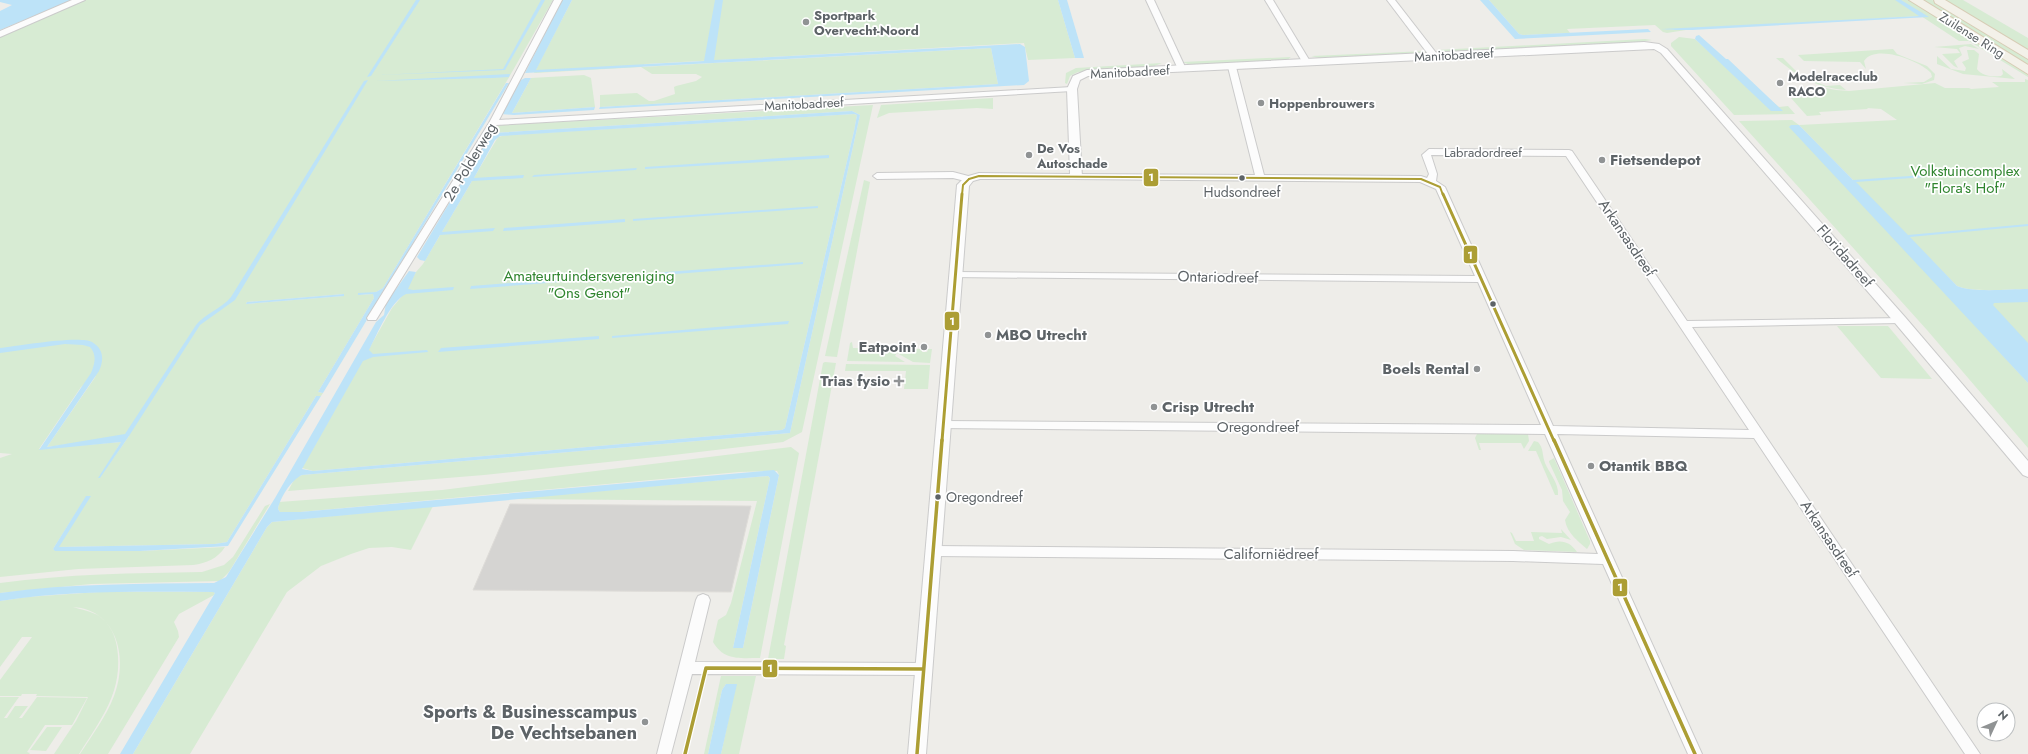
<svg xmlns="http://www.w3.org/2000/svg" width="2028" height="754" viewBox="0 0 2028 754" font-family="Jost,sans-serif">
  <rect width="100%" height="100%" fill="#eeede9"/>
  <g fill="#d7ebd3" fill-rule="evenodd">
    <path d="M85 0H553L508 79 383 288 376 292 358 295 373 294 374 298 318 392 323 393 321 396H316L227 542 215 544 58 547 90 496 86 497 53 549 56 551H140L225 547C217 559 207 563 193 565L78 569 0 577V458L12 454 0 453V36ZM344 294 343 296 246 304 247 302ZM96 376 47 447 129 436 100 477 121 442 39 449 81 387Z"/>
    <path d="M572 0H1058L1075 58 1028 60 1024 43 645 64 642 67 991 48 998 84 600 107V95L637 93 649 101H654L675 94 674 87 676 86 696 81 702 77 696 74H652L641 67 534 73Z"/>
    <path d="M1489 0H1909L2028 72V77L1969 41H1959L1921 16 1692 29 1667 33 1663 32 1655 25 1567 29 1570 33 1523 35 1519 34Z"/>
    <path d="M1919 0H1932L2028 58V67Z"/>
    <path d="M1943 0H1963L2028 38V50Z"/>
    <path d="M1679 37 1695 39 1717 59 1783 110 1779 107 1788 106 1795 114 1734 115 1671 46V43Z"/>
    <path d="M1645 39 1652 40 1633 43 1441 54 1437 50Z"/>
    <path d="M1971 44 1979 49 1965 46 1959 48 1962 55 1954 61 1958 68 1954 66 1942 54 1960 53 1957 49 1934 47Z"/>
    <path d="M1893 49 1897 54 1927 66 1935 74 1934 80 1922 84 1903 83 1924 82 1932 77 1931 73C1921 61 1875 43 1864 61L1866 69 1860 62 1804 61 1798 55Z"/>
    <path d="M1967 50H1974L1979 54 1977 69C1982 76 1992 77 2001 76L2003 74 2002 69 2015 79 1963 74 1937 64V56L1951 69 1965 71 1966 68 1962 62 1969 59Z"/>
    <path d="M1426 51 1429 55 1323 59 1311 56Z"/>
    <path d="M1291 57 1287 60 1278 61 1194 66 1182 62Z"/>
    <path d="M1776 58H1783L1797 72 1804 77 1826 86 1840 85 1846 90C1815 87 1799 77 1776 58Z"/>
    <path d="M1162 63 1149 68 1078 72 1070 76 1067 84 1065 83 1066 73 1076 68Z"/>
    <path d="M584 75 591 78 595 107 512 113 531 78Z"/>
    <path d="M2025 79 2028 80V289C2011 289 1972 293 1957 286L1799 125H1791L2028 383V448L1927 330 1739 121 1792 120 1799 125 1897 120 1881 109 1867 108 1868 109 1819 112 1821 115 1807 116 1791 98 1825 96 1816 86 1836 90 1849 91 1935 83 1945 88H1969L1971 89 1999 87 1992 82H2025Z"/>
    <path d="M993 98V109L977 108 889 113 877 118 881 105Z"/>
    <path d="M873 105 802 432 783 442 665 456 484 475 288 491 295 478 302 475 790 433 860 115 852 111 493 133 490 135 495 127 502 125Z"/>
    <path d="M854 114 857 115 854 131 785 428 782 430 313 471 302 468 392 308 403 295 416 272 423 264 498 137 506 135Z"/>
    <path d="M864 180 870 182 837 357 825 356Z"/>
    <path d="M2028 294V355L1970 296Z"/>
    <path d="M1837 326H1888L1932 379 1881 378Z"/>
    <path d="M852 342 853 348 922 349V352H927L928 349H932L930 363 913 362 897 353 895 356 905 362 847 361 850 343Z"/>
    <path d="M825 362 836 363 784 645 786 646 784 659H768L823 363Z"/>
    <path d="M846 364 930 365 928 389H904L906 371H845Z"/>
    <path d="M1482 433 1528 434 1529 441 1524 449 1521 443H1479L1481 450H1479L1475 438 1477 434Z"/>
    <path d="M1534 441 1538 442C1544 449 1542 455 1545 463 1549 473 1559 483 1558 495H1555L1536 451H1528Z"/>
    <path d="M791 447 799 453 760 658C740 658 724 661 713 642L718 620 726 615 731 603 757 501 509 499 768 476 770 478 733 648H743L779 475 777 471 739 472 300 512H280L278 509 279 502 442 490Z"/>
    <path d="M1554 458 1590 541V544L1587 549C1578 541 1567 533 1565 520L1570 512 1563 501 1562 490 1549 462V461Z"/>
    <path d="M270 504 229 572 220 581 91 584 0 593V583C67 574 134 573 202 572L224 565 233 557 265 506Z"/>
    <path d="M433 506 411 550 392 547 369 548 351 554 321 566 287 592 190 754H133L267 527 272 522Z"/>
    <path d="M1561 529 1571 540 1561 537 1547 539 1542 536 1539 537V539L1549 544C1560 539 1570 541 1577 552L1524 550 1515 544 1510 532 1512 533 1516 541H1534L1531 532 1562 533Z"/>
    <path d="M99 592H214L215 593 214 595 179 614 174 622 178 631 179 637 108 754H80C92 735 106 717 114 696 128 661 119 610 73 607 82 610 91 611 99 616 110 624 115 635 117 647 124 691 101 719 79 754H54L76 721 88 697 36 696 37 694H22L21 696H0V680L32 637H22L0 667V601L27 597Z"/>
    <path d="M721 676H756L739 754H721L736 684H726L722 690 708 754H704Z"/>
    <path d="M0 697H19L4 718H7L15 706H28L19 718H22L37 697 87 698 72 725H45L27 752 30 753 29 754H0Z"/>
    <path d="M47 727H62L46 751 30 750Z"/>
  </g>
  <g fill="#bde3f8">
    <path d="M0 0H72L0 30V11L12 5 0 2Z"/>
    <path d="M416 0H420L371 76 367 77Z"/>
    <path d="M541 0H545L505 70 379 75 503 69Z"/>
    <path d="M562 0H572L536 70 704 61 715 0H723L714 60 1020 44 1025 47 1029 81 1024 85 599 109 600 107 998 84 991 48 525 73Z"/>
    <path d="M1058 0H1067L1084 58H1075Z"/>
    <path d="M1480 0H1489L1519 34 1523 35 1648 29 1651 32 1515 39Z"/>
    <path d="M1895 0H1901L1929 17 1692 30C1688 30 1664 30 1662 29L1919 16Z"/>
    <path d="M1699 35 1726 59H1728L1783 111H1771L1695 39 1696 36Z"/>
    <path d="M510 74 509 77 492 78 376 81Z"/>
    <path d="M525 78H531L512 113 595 107 594 110 514 115 501 114 521 80Z"/>
    <path d="M368 80 235 300 200 325 129 436 100 478H98L121 442 39 450 91 373C95 363 97 355 90 347L83 345 65 344 0 353V348C17 346 80 335 92 342 104 349 104 360 99 371L47 447 125 434 196 325C206 313 221 309 231 297L364 81Z"/>
    <path d="M506 83H509L323 393 318 392 374 298 373 294 358 295V293L376 292 383 288Z"/>
    <path d="M852 111 860 115 790 433 302 475C291 480 280 498 278 509L280 512H300L774 470 779 475 743 648H733L770 478 768 476 272 522 267 527 133 754H120L215 593 213 592C142 592 71 590 0 601V593C71 583 142 584 214 583L226 577 275 498 376 322 384 315 386 303 409 271 416 272 408 289 413 290 454 287 453 290 406 294C390 302 378 333 369 350L373 354 427 350 428 352 373 357 363 361 302 469 313 471 782 430 785 428 854 131 857 115 854 114 500 136 495 140 474 178 524 175 523 178 472 181 442 232 495 228 493 231 440 235 425 261 420 260 417 257 490 135 493 133Z"/>
    <path d="M1791 125H1799L1853 180 1966 172 1968 174 1856 182 1908 235 2028 224V226L1910 237 1957 286C1972 293 2011 289 2028 289V302L1994 303 1993 305 2028 343V383L1789 127Z"/>
    <path d="M829 155V158L645 169V167Z"/>
    <path d="M637 168 636 170 532 177 534 175Z"/>
    <path d="M818 206V208L633 221V219Z"/>
    <path d="M625 219V222L503 231 504 228Z"/>
    <path d="M803 262V264L624 278 625 275Z"/>
    <path d="M613 275V278L470 289 471 286Z"/>
    <path d="M344 294V296L246 304 247 302Z"/>
    <path d="M789 321 788 324 612 338V336Z"/>
    <path d="M599 336V339L438 352 441 348Z"/>
    <path d="M316 396H321L228 546 140 551H55L53 549 86 496H91L59 547 215 544 227 542Z"/>
    <path d="M726 684H737L721 754H708L722 690Z"/>
  </g>
  <path fill="#d5d4d2" stroke="#dedcd8" d="M510 504 745 506H751L731 592 473 590Z"/>
  <g fill="none" stroke-linecap="round" stroke-linejoin="round">
    <defs>
      <g id="minor">
        <path d="M554 0H562L499 120 1072 87 1076 89 1072 91 496 125 376 320H368L367 318 489 123Z"/>
        <path d="M1146 0H1154L1186 69 1185 71 1178 69Z"/>
        <path d="M1265 0H1273L1311 63 1310 65 1303 63Z"/>
        <path d="M1387 0H1395L1437 54V58H1431Z"/>
        <path d="M1229 65 1236 67 1264 175 1421 176 1427 178 1429 174 1422 155 1429 149 1569 150 1572 151 1687 321 1904 318 1905 320 1900 323 1692 327 1980 754H1965L1754 438 1557 434 1702 754H1688L1603 564 1513 561 934 556 929 555 928 551 929 547 934 546 1513 551 1598 554 1545 434 939 428 937 425 939 422 943 421 1541 425 1478 282 951 277 950 275 951 273 955 272 1475 276 1436 189 1420 182 1073 179V175L1076 174 1255 175 1228 67ZM1431 155 1566 156 1749 430 1553 426 1445 187 1436 181 1437 174Z"/>
        <path d="M953 172 972 177 974 179 969 182 953 178 877 179 873 176 877 173Z"/>
        <path d="M703 594 708 596 710 600 695 662 923 663 928 665 930 669 928 673 923 675 692 674 671 754H657L696 600 698 596Z"/>
      </g>
      <g id="tertiary">
        <path d="M72 0H85L0 37V31Z"/>
        <path d="M1644 42 1659 44 1667 49 1905 317 2028 461V477L2023 475 1895 323 1661 53 1654 49 1088 76 1080 80 1077 89 1082 177 1080 179H980L973 181 969 186 926 754H908L957 185 965 177 979 173 1070 174 1067 89 1073 76 1087 70Z"/>
      </g>
      <g id="primary">
        <path d="M1909 0H1923L2028 65V74Z"/>
        <path d="M1934 0H1945L2028 50V59L1935 3Z"/>
      </g>
    </defs>
    <use href="#minor" stroke="#cbcbcb" stroke-width="2"/>
    <use href="#tertiary" stroke="#cbcbcb" stroke-width="2"/>
    <use href="#primary" stroke="#d7ccb5" stroke-width="2"/>
    <use href="#minor" fill="#fcfcfc" fill-rule="evenodd"/>
    <use href="#tertiary" fill="#fcfcfc" fill-rule="evenodd"/>
    <use href="#primary" fill="#f3f1e9" fill-rule="evenodd"/>
    <defs>
      <g id="bus-1-far2">
        <path d="M969 179 979 176 1421 179 1440 187 1443 195"/>
        <path d="M962 195 963 185 969 179"/>
      </g>
      <g id="bus-1-far1">
        <path d="M1443 194 1554 441"/>
        <path d="M942 441 962 194"/>
      </g>
      <g id="bus-1">
        <path d="M1554 440 1695 754"/>
        <path d="M685 754 706 668 923 669"/>
        <path d="M917 754 942 440"/>
      </g>
    </defs>
    <use href="#bus-1-far2" stroke="#fff" stroke-width="4"/>
    <use href="#bus-1-far1" stroke="#fff" stroke-width="6"/>
    <use href="#bus-1" stroke="#fff" stroke-width="6"/>
    <use href="#bus-1-far2" stroke="#ac9e34" stroke-width="2"/>
    <use href="#bus-1-far1" stroke="#ac9e34" stroke-width="3"/>
    <use href="#bus-1" stroke="#ac9e34" stroke-width="3.5"/>
  </g>
  <g fill="#909394" stroke="#fff" stroke-width="1.5">
    <circle cx="806" cy="22" r="4"/>
    <circle cx="1780" cy="83" r="4"/>
    <circle cx="1261" cy="103" r="4"/>
    <circle cx="1029" cy="155" r="4"/>
    <circle cx="1602" cy="160" r="4"/>
    <circle cx="988" cy="335" r="4"/>
    <circle cx="924" cy="347" r="4"/>
    <circle cx="1477" cy="369" r="4"/>
    <path d="M897 375h4v4h4v4h-4v4h-4v-4h-4v-4h4z"/>
    <circle cx="1154" cy="407" r="4"/>
    <circle cx="1591" cy="466" r="4"/>
    <circle cx="645" cy="722" r="4"/>
  </g>
  <g fill="#5d6367" stroke="#fff" stroke-width="1.5">
    <circle cx="1242" cy="178" r="3.5"/>
    <circle cx="1493" cy="304" r="3.5"/>
    <circle cx="938" cy="497" r="3.5"/>
  </g>
  <g text-anchor="middle" dominant-baseline="central" stroke-width="3.5" stroke-linejoin="round" paint-order="stroke">
    <g font-size="13" font-weight="bold" fill="#5d6367" stroke="#fff" text-anchor="start">
      <text x="814" y="15">Sportpark<tspan x="814" dy="15">Overvecht-Noord</tspan></text>
      <text x="1788" y="76">Modelraceclub<tspan x="1788" dy="15">RACO</tspan></text>
      <text x="1269" y="103">Hoppenbrouwers</text>
      <text x="1037" y="148">De Vos<tspan x="1037" dy="15">Autoschade</tspan></text>
    </g>
    <g font-size="13" fill="#5d6367" stroke="#fff">
      <text transform="translate(1972 35) rotate(32)">Zuilense Ring</text>
      <text transform="translate(1454 55) rotate(-3)">Manitobadreef</text>
      <text transform="translate(1130 72) rotate(-3)">Manitobadreef</text>
      <text transform="translate(804 104) rotate(-3)">Manitobadreef</text>
      <text x="1483" y="152">Labradordreef</text>
    </g>
    <g font-size="14" fill="#5d6367" stroke="#fff">
      <text x="1242" y="192">Hudsondreef</text>
      <text x="946" y="497" text-anchor="start">Oregondreef</text>
    </g>
    <g font-size="15" font-weight="bold" fill="#5d6367" stroke="#fff" text-anchor="start">
      <text x="1610" y="160">Fietsendepot</text>
      <text x="996" y="335">MBO Utrecht</text>
      <text x="916" y="347" text-anchor="end">Eatpoint</text>
      <text x="1469" y="369" text-anchor="end">Boels Rental</text>
      <text x="890" y="381" text-anchor="end">Trias fysio</text>
      <text x="1162" y="407">Crisp Utrecht</text>
      <text x="1599" y="466">Otantik BBQ</text>
    </g>
    <g font-size="15" fill="#5d6367" stroke="#fff">
      <text transform="translate(470 162) rotate(-59)">2e Polderweg</text>
      <text transform="translate(1627 238) rotate(56)">Arkansasdreef</text>
      <text transform="translate(1845 256) rotate(49)">Floridadreef</text>
      <text transform="translate(1218 277) rotate(1)">Ontariodreef</text>
      <text x="1258" y="427">Oregondreef</text>
      <text transform="translate(1829 539) rotate(56)">Arkansasdreef</text>
      <text x="1271" y="554">Californiëdreef</text>
    </g>
    <g font-size="15" fill="#30852f" stroke="#fff">
      <text x="1965" y="171">Volkstuincomplex<tspan x="1965" dy="17">"Flora's Hof"</tspan></text>
      <text x="589" y="276">Amateurtuindersvereniging<tspan x="589" dy="17">"Ons Genot"</tspan></text>
    </g>
    <g font-size="18" font-weight="bold" fill="#5d6367" stroke="#fff" text-anchor="end">
      <text x="637" y="712">Sports &amp; Businesscampus<tspan x="637" dy="21">De Vechtsebanen</tspan></text>
    </g>
  </g>
  <g stroke="#fff" stroke-width="1.5">
    <rect x="1143" y="168" width="16" height="19" rx="4" fill="#ac9e34"/>
    <rect x="1463" y="245" width="15" height="19" rx="4" fill="#ac9e34"/>
    <rect x="944" y="311" width="16" height="20" rx="4" fill="#ac9e34"/>
    <rect x="1612" y="578" width="16" height="19" rx="4" fill="#ac9e34"/>
    <rect x="762" y="659" width="16" height="19" rx="4" fill="#ac9e34"/>
  </g>
  <g font-size="11" text-anchor="middle" font-weight="bold" fill="#fff">
    <text x="1151" y="181">1</text>
    <text x="1470" y="259">1</text>
    <text x="952" y="325">1</text>
    <text x="1620" y="591">1</text>
    <text x="770" y="672">1</text>
  </g>
  <g transform="translate(1996 722) rotate(46)"><circle r="19" fill="#ffffff" stroke="#bec1c2"/>
  <path d="M0-3L7 15L0 10L-7 15Z" fill="#909394"/>
  <text y="-6" font-size="11" font-weight="bold" text-anchor="middle" fill="#5d6367">N</text>
  </g>
</svg>
